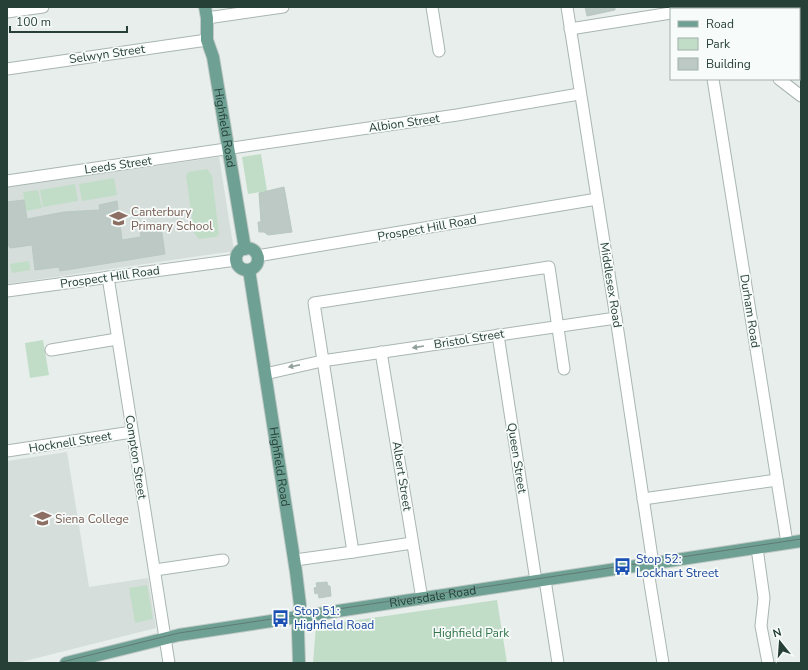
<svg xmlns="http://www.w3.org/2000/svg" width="808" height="670" viewBox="0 0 808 670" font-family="'Nunito Sans',sans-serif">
  <rect width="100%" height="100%" fill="#e7eeeb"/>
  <g fill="#d5deda">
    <path d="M219 157 234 251 7 284V187Z"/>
    <path d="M67 452 89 587 148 578 156 628 17 663H7V461Z"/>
  </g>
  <g fill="#c1ddc8">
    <path d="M261 154 267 191 248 194 242 157Z"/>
    <path d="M207 169 212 176 219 234 216 237 199 239 194 233 186 176 188 172Z"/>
    <path d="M114 178 117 195 82 201 79 184Z"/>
    <path d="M75 184 78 201 43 207 40 190Z"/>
    <path d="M38 190 42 208 26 211 23 192Z"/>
    <path d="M29 261 30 270 12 273 10 264Z"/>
    <path d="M43 340 49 375 30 378 25 343Z"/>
    <path d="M147 585 153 619 135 623 129 588Z"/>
    <path d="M497 600 507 663H313L316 626Z"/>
  </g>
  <g fill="#bcc9c4" stroke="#b9c8c1">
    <path d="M585 7H615V10L587 16Z"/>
    <path d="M284 187 292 232 268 235 264 232H259L258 222H261L259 193Z"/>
    <path d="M24 200 27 219 64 212 100 210 99 205 117 201 122 240 141 237 140 230 161 227 165 254 60 271 59 267 35 270 32 245 10 248 9 246H7V202Z"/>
    <path d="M327 582 328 586H330L331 596 319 598 318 593 315 594 314 588 317 587 316 583Z"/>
  </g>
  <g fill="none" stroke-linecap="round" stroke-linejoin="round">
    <defs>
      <g id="minor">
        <path d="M432 7 439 51"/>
        <path d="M567 7 616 318 653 564"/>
        <path d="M701 7V9"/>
        <path d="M7 12 43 7"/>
        <path d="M207 18 283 7"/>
        <path d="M570 29 671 13"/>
        <path d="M7 69 207 40"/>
        <path d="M713 79 787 543"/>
        <path d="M779 79 801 96"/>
        <path d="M7 181 457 115 579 94"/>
        <path d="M257 256 597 199"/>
        <path d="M108 277 169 663"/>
        <path d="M7 291 236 260"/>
        <path d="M498 335 536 581"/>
        <path d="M51 350 117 339"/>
        <path d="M381 352 422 599"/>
        <path d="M265 374 322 361 616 318"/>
        <path d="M7 451 132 432"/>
        <path d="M643 499 777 480"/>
        <path d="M412 543 353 552 314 303 549 267 564 369"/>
        <path d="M757 548 764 598 761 626 768 663"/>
        <path d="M295 560 353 552"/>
        <path d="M647 565 663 663"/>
        <path d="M155 570 223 560"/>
        <path d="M545 580 558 663"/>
      </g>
      <g id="major">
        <path id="s1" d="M205 7 207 18V40L213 57 245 249"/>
        <circle cx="247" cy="259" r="11"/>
        <path id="s2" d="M249 270 296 572 300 605 298 631 299 663"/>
        <path id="s3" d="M66 663 179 635 801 541"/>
      </g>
    </defs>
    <use href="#minor" stroke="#a9b6b2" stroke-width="13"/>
    <use href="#major" stroke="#c2cac7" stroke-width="14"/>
    <use href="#minor" stroke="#fff" stroke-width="11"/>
    <use href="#major" stroke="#6ea093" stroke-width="12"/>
    <path stroke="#617b73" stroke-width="1" d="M58 663 179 633 801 539"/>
  </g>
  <defs><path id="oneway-solid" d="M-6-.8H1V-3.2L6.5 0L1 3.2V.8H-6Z"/></defs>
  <g fill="#92a09c">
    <use href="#oneway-solid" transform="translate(418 347) rotate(171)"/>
    <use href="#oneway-solid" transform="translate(294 366) rotate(169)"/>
  </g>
  <defs>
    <symbol id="school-bare" viewBox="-9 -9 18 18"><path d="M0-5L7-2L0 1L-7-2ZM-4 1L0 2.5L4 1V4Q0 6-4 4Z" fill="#8d6e63" stroke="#f7fbf9" stroke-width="2.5" paint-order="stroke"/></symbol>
    <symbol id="bus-bare" viewBox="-9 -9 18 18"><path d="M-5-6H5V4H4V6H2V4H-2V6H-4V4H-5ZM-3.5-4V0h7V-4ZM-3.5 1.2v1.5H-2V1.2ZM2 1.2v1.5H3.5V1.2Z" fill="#1a4fb4" stroke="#f7fbf9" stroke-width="2.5" paint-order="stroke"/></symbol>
  </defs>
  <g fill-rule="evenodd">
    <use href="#school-bare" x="106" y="206" width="25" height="25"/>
    <use href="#school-bare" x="30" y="506" width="25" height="25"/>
    <use href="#bus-bare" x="610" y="554" width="25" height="25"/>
    <use href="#bus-bare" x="268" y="606" width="25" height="25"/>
  </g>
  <g text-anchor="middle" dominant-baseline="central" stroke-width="3.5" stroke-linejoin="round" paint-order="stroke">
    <g font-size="12" fill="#264038" stroke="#f7fbf9">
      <text transform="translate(107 54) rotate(-8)">Selwyn Street</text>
      <text transform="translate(404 123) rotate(-8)">Albion Street</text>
      <text stroke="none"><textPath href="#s1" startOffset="123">Highfield Road</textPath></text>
      <text transform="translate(118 165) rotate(-8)">Leeds Street</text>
      <text transform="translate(427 228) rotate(-10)">Prospect Hill Road</text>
      <text transform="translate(110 277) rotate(-8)">Prospect Hill Road</text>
      <text transform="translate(611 285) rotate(81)">Middlesex Road</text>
      <text transform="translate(750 311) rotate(81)">Durham Road</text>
      <text transform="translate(469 339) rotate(-9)">Bristol Street</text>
      <text transform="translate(70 442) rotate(-9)">Hocknell Street</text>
      <text transform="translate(136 457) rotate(81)">Compton Street</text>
      <text transform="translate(517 458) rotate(81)">Queen Street</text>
      <text stroke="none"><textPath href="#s2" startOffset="199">Highfield Road</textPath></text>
      <text transform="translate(402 476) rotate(81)">Albert Street</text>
      <text stroke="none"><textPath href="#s3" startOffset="373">Riversdale Road</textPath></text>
    </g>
    <g font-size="12" fill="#785e54" stroke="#f7fbf9" text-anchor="start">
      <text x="131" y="212">Canterbury<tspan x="131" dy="14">Primary School</tspan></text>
      <text x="55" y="519">Siena College</text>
    </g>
    <g font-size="12" fill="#164399" stroke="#f7fbf9" text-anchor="start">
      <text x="636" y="559">Stop 52:<tspan x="636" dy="14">Lockhart Street</tspan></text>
      <text x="294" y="611">Stop 51:<tspan x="294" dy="14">Highfield Road</tspan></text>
    </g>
    <g font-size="12" fill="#33744b" stroke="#f7fbf9">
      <text x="471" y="633">Highfield Park</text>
    </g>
  </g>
  <rect width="808" height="670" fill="none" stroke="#264038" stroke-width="16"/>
  <rect x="670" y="8" width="130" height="72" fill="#f7fbf9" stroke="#a3b0ac"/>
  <rect x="678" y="21" width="20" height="6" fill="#6ea093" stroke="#a3b0ac"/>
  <text x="706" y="28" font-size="12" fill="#264038">Road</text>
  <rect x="678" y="38" width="20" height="12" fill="#c1ddc8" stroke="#a3b0ac"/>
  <text x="706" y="48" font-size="12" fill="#264038">Park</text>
  <rect x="678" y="58" width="20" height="12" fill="#bcc9c4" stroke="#a3b0ac"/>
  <text x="706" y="68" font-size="12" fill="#264038">Building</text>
  <g transform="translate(780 642) rotate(343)" stroke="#f7fbf9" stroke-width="3" paint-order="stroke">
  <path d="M0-3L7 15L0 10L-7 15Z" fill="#264038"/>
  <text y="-6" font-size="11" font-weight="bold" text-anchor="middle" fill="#264038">N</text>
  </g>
  <path d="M10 26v6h117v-6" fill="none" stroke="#264038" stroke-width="2"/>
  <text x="16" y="26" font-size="12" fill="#264038" stroke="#f7fbf9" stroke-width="3" paint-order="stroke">100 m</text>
</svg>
